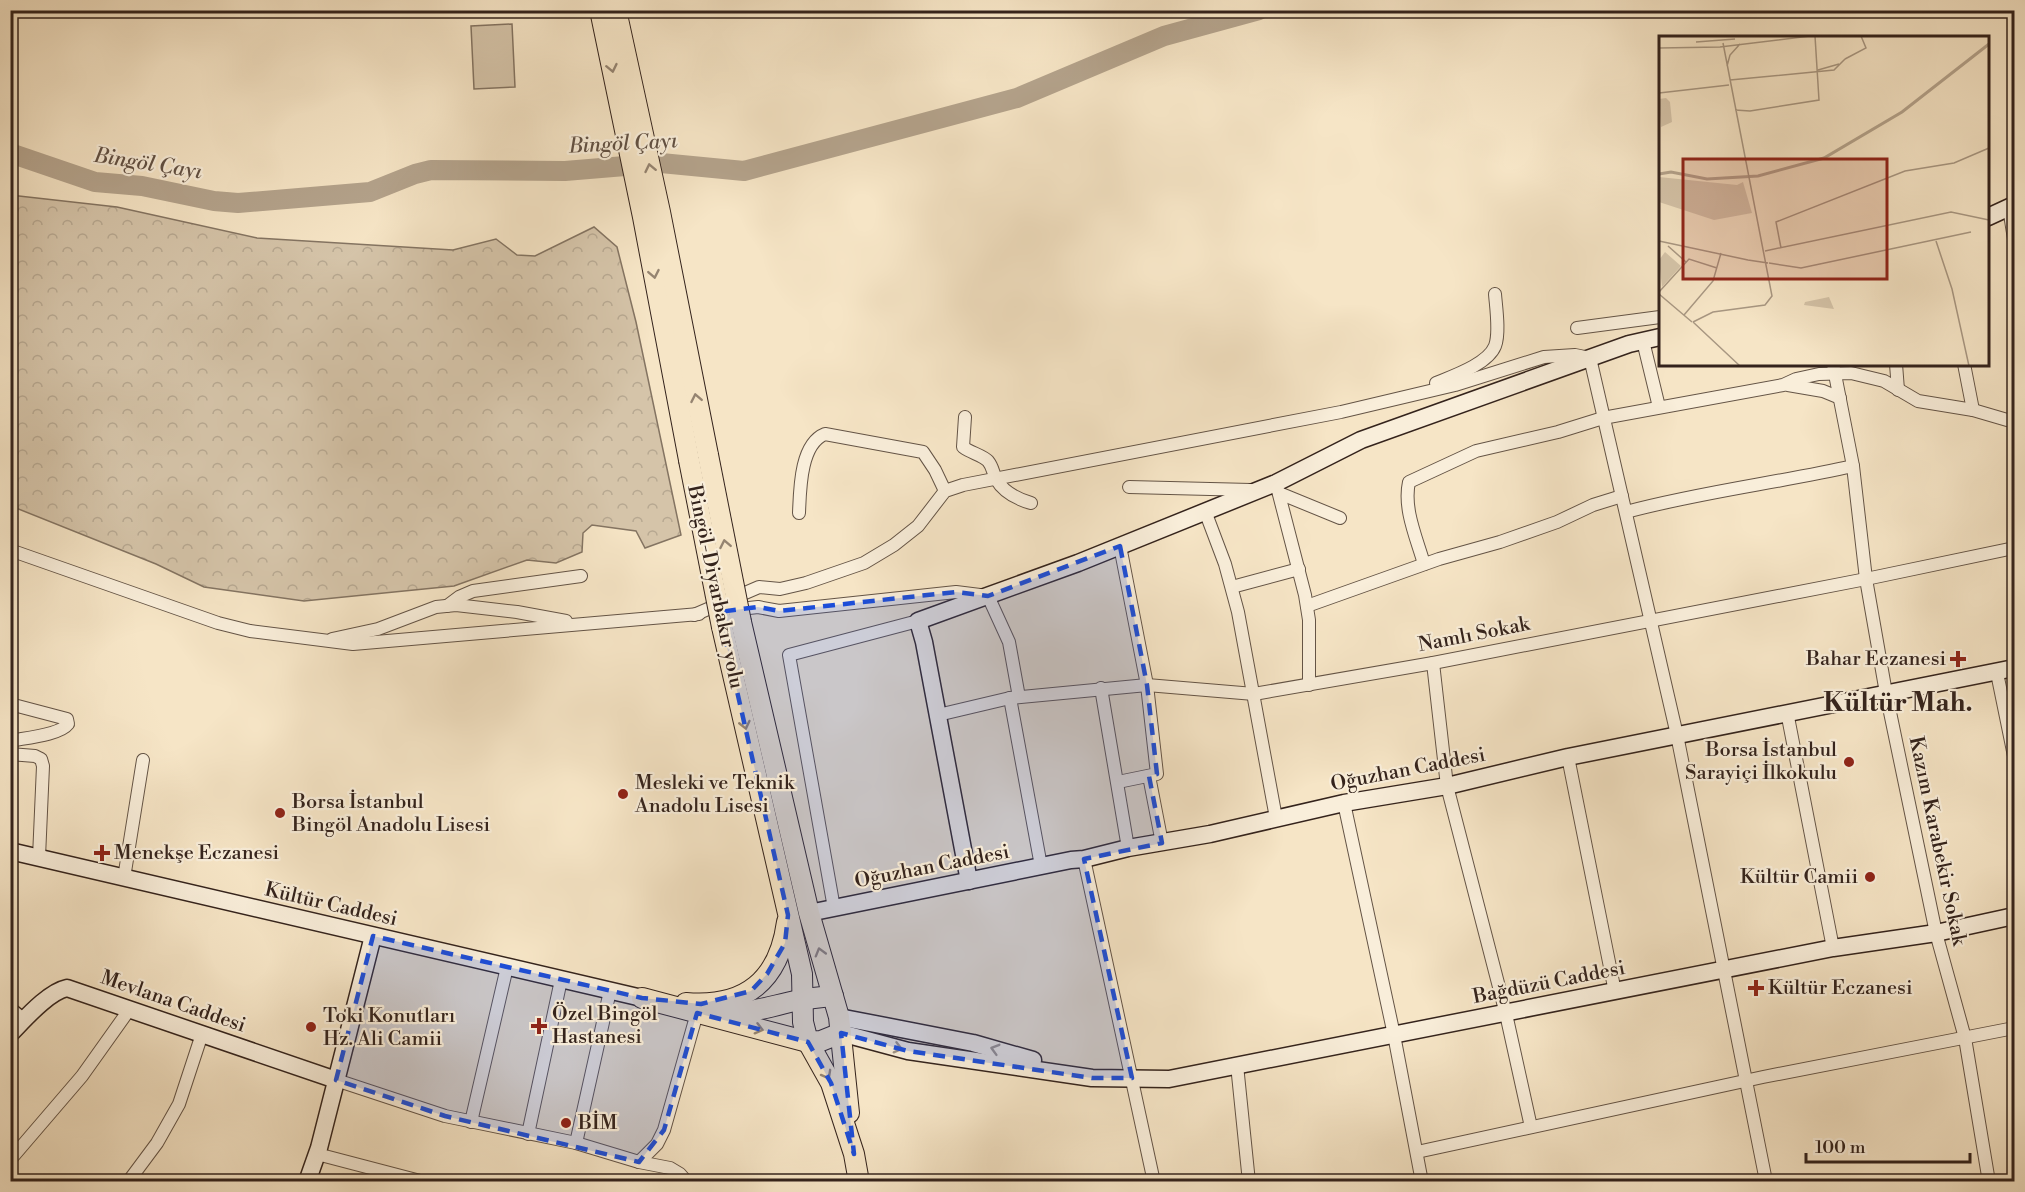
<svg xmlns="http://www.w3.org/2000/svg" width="2025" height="1192" viewBox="0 0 2025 1192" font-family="'Libre Bodoni',serif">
  <defs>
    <pattern id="forest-crowns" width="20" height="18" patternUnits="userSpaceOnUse" patternTransform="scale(1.5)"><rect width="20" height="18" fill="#d5c4a9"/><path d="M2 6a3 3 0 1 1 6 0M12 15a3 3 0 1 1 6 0" fill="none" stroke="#b7a891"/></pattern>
  </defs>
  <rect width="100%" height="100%" fill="#f6e5c6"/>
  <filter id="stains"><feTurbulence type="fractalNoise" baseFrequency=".00333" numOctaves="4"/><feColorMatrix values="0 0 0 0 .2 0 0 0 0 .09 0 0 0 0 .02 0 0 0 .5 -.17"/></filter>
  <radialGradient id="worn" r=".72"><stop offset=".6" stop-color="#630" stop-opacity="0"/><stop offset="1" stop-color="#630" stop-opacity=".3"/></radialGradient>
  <path fill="url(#forest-crowns)" stroke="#847462" stroke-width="1.5" d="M10 195 117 207 257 238 453 250 496 239 517 255 535 256 594 227 617 247 636 322 681 535 645 548 636 531 592 525 583 533 582 552 556 563 527 560 454 586 304 601 204 587 156 564 11 506Z"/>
  <path fill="#d5c4a9" stroke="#847462" stroke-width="1.5" d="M512 24 515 87 474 89 471 26Z"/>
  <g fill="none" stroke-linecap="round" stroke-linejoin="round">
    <path stroke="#b4a38c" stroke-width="20" d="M10 153 95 182 142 186 214 201 238 203 370 192 415 174 431 170 565 171 661 163 744 171 1017 98 1164 36 1259 10"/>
    <defs>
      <g id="street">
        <path d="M2009 208 2014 239"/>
        <path d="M1577 328 1660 317"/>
        <path d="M1643 341 1659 407"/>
        <path d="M1833 364 1853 466 1866 579 1886 693 1936 933 1965 1038 1989 1182"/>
        <path d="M1896 364 1898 390"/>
        <path d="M1964 364 1973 410"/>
        <path d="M1436 383C1453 376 1488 364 1495 346 1500 333 1496 307 1495 294"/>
        <path d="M1788 385 1823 391 1840 398"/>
        <path d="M965 417 963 447C971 453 982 455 988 461 993 467 993 473 996 479 1004 493 1017 499 1031 503"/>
        <path d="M1276 483 1305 595 1309 620V685"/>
        <path d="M1129 487 1251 490"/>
        <path d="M1279 493 1340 518"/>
        <path d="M1205 511 1225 564 1238 612 1276 818"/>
        <path d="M1626 512C1700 492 1777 483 1853 466"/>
        <path d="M799 513C800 490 800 444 825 434L923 452 935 470 945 491"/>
        <path d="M10 550 218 623 250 631 353 644 699 614"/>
        <path d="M1424 564C1417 539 1403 509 1409 482L1476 451 1558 432 1603 418 1783 385 1796 379 1819 374 1851 373 1884 381 1918 401 1973 410 2014 422"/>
        <path d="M1232 587 1299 569"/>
        <path d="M447 606 459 597 473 591 581 576"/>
        <path d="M1307 606 1439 559 1500 542 1557 522 1593 505 1622 496"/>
        <path d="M731 610 758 607 779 611 956 592 988 596 1009 642 1019 697"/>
        <path d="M694 615 759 587 780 589 806 583 864 563 894 545 918 526 945 491 963 485 1341 412 1455 385 1544 357 1575 355 1590 358 1677 735 1766 1181"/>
        <path d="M332 639 378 629 436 607 456 605 517 612 566 621"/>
        <path d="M1433 663 1447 786 1506 1014 1531 1127"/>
        <path d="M1997 673 2014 756"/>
        <path d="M1101 688 1128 848"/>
        <path d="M1010 698 1041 866"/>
        <path d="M10 704 67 719 68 724C60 735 24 738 10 741"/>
        <path d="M1787 712 1833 948"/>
        <path d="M938 715 1010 698 1147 685 1254 694 1433 663 1866 579 2014 548"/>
        <path d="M10 754 35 756 41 759 43 766 39 857"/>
        <path d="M1568 757 1615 992"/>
        <path d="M1149 776 1162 843"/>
        <path d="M1118 782 1157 774 1147 685 1120 546"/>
        <path d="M1344 803 1394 1035 1422 1182"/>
        <path d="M1084 859 1154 1182"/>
        <path d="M124 878 143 760"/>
        <path d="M834 908 789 655 918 621"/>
        <path d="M1237 1065 1249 1182"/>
        <path d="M336 1080 445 1116 576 1143 639 1162 670 1168 680 1174 687 1182"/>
        <path d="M471 1122 507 967"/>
        <path d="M528 1134 561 980"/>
        <path d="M576 1143 610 991"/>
        <path d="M1417 1152 1763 1077 2014 1028"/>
        <path d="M317 1154 424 1182"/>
        <path d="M10 1160 82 1076 129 1010"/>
        <path d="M639 1162 657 1144 664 1130 697 1013"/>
        <path d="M128 1182 157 1143 179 1104 202 1034"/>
      </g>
      <g id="secondary">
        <path d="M1988 217 2014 205"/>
        <path d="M10 851 642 998"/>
        <path d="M969 881 924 642 918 621 1078 563 1276 483 1361 440 1629 344 1660 337"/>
        <path d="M809 913 1071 860 1084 859 1128 848 1210 834 1344 803 1447 786 1568 757 2014 668"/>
        <path d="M10 1011 22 1021"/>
        <path d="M839 1017 973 1043 1033 1060"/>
        <path d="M841 1033 908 1051 1092 1078 1169 1079 1833 948 1936 933 2014 916"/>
        <path d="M10 1034C24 1020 48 992 67 988L336 1080"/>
        <path d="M307 1182 319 1148 373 936"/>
      </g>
      <g id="primary">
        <path d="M600 10 643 217 689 460"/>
        <path d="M616 10 660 212 708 455"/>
        <path d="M741 622 809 913 839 1017 849 1113"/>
        <path d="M722 627 802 974 803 1022 808 1042 831 1083 854 1154 859 1182"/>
        <path d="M642 998 808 1042 821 1041 841 1033"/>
        <path d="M686 1003C746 1008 779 980 787 922"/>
        <path d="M722 1011C755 1014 769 1006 800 1000 811 998 822 997 833 996"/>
      </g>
    </defs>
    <use href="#street" stroke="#645446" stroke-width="14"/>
    <use href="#secondary" stroke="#34231c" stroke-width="19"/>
    <use href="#primary" stroke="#34231c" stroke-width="22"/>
    <use href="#street" stroke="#f9eeda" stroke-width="12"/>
    <use href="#secondary" stroke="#f9eeda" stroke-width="16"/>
    <use href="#primary" stroke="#f6e5c6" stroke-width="20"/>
    <defs>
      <g id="primary-bridge">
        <path d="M708 455 741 622"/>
        <path d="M689 460 722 627"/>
      </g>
    </defs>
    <use href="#primary-bridge" stroke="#34231c" stroke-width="22" stroke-linecap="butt"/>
    <use href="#primary-bridge" stroke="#f6e5c6" stroke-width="20"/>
  </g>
  <defs><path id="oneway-chevron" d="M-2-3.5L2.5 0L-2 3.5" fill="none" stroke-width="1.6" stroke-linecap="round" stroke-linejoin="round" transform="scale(1.5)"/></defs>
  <g stroke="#958471">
    <use href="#oneway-chevron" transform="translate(612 68) rotate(78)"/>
    <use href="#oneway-chevron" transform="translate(650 168) rotate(-102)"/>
    <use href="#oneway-chevron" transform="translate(654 274) rotate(79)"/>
    <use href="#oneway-chevron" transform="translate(696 398) rotate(-101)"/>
    <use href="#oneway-chevron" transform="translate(725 544) rotate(-101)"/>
    <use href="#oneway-chevron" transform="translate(745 725) rotate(77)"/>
    <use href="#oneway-chevron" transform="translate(820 952) rotate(-106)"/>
    <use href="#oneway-chevron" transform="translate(759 1029) rotate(15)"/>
    <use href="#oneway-chevron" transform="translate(827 1075) rotate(61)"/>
  </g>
  <g stroke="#a09384">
    <use href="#oneway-chevron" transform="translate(898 1048) rotate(15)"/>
    <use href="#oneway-chevron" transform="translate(995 1049) rotate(-164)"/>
  </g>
  <path fill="#1d4ed8" fill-opacity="0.2" stroke="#1d4ed8" stroke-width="4.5" stroke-dasharray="12 8" stroke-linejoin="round" d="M1120 546 1147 685 1157 774 1149 776 1162 843 1084 859 1132 1078H1092L908 1051 841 1033 854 1154 831 1083 808 1042 697 1013 664 1130 639 1162 445 1116 336 1080 373 936 642 998 701 1004 751 991 767 974 785 943 788 915 719 612 758 607 779 611 956 592 988 596Z"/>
  <g fill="#8f2418" stroke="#f9eeda" stroke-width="2">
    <path d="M1955 650h6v6h6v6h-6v6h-6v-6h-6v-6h6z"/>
    <circle cx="1849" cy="762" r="6"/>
    <circle cx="623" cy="794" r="6"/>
    <circle cx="280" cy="813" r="6"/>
    <path d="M99 844h6v6h6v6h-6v6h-6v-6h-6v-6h6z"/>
    <circle cx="1870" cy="877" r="6"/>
    <path d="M1753 979h6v6h6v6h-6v6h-6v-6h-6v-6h6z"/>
    <path d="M536 1017h6v6h6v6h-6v6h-6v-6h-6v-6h6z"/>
    <circle cx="311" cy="1027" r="6"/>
    <circle cx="566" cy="1123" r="6"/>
  </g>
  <g text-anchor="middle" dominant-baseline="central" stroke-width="4.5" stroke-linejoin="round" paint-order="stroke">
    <g font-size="20" fill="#34231c" stroke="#f9eeda">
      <text transform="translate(715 587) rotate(78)">Bingöl-Diyarbakır yolu</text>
      <text transform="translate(1474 635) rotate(-11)">Namlı Sokak</text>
      <text transform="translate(1408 770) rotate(-11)">Oğuzhan Caddesi</text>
      <text transform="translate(1937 841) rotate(78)">Kazım Karabekir Sokak</text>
      <text transform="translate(932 867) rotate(-11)">Oğuzhan Caddesi</text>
      <text transform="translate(331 905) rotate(13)">Kültür Caddesi</text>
      <text transform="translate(1549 983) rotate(-11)">Bağdüzü Caddesi</text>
      <text transform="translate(173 1002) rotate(19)">Mevlana Caddesi</text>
    </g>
    <g font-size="20" fill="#34231c" stroke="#f9eeda" text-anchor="start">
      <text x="1946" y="659" text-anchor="end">Bahar Eczanesi</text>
      <text x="1837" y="750" text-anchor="end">Borsa İstanbul<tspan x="1837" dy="23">Sarayiçi İlkokulu</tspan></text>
      <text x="635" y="783">Mesleki ve Teknik<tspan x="635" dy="23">Anadolu Lisesi</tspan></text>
      <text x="292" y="802">Borsa İstanbul<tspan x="292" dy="23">Bingöl Anadolu Lisesi</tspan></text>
      <text x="114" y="853">Menekşe Eczanesi</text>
      <text x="1858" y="877" text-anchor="end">Kültür Camii</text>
      <text x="1768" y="988">Kültür Eczanesi</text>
      <text x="552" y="1014">Özel Bingöl<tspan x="552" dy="23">Hastanesi</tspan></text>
      <text x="323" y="1016">Toki Konutları<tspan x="323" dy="23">Hz. Ali Camii</tspan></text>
      <text x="578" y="1123">BİM</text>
    </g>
    <g font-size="21" font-style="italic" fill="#615043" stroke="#f9eeda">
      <text transform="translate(623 144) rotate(-3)">Bingöl Çayı</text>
      <text transform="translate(148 164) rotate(9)">Bingöl Çayı</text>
    </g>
    <g font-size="26" font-weight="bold" fill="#34231c" stroke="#f9eeda">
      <text x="1898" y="703">Kültür Mah.</text>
    </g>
  </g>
  <g transform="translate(1659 36)">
    <rect width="330" height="330" fill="#f6e5c6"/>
    <path d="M0 141 78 149 84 146 93 177 55 184 0 166ZM6 216 22 230 3 251 0 224ZM170 261 175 273 145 269 146 266Z" fill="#d5c4a9"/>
    <path d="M7 62 11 66 13 86 2 91 0 63Z" fill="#d5c4a9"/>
    <path fill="none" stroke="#b4a38c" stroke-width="3" d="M0 138 12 136 48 143 99 140 165 122 243 76 330 8"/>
    <path fill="none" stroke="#a89782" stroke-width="1.5" d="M37 6 76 3M0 12 61 11 151 0M186 23 207 12 202 0M68 30 71 19 81 8M159 34 180 28M71 44 175 34 186 23M0 57 70 49M76 74 91 75 160 64 156 0M0 205 89 224M277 205 293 253 310 330M9 210 27 226M122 212 117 186 246 135 295 127 330 112M106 215 292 176 330 184M89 224 109 227M110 227 142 232 312 196M0 256 30 223 58 232M0 258 33 286M25 279 54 245 62 217M34 286 54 276 106 269 113 260 64 7M34 286 81 330"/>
    <path fill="#8f2418" fill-opacity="0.15" stroke="#8f2418" stroke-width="3" d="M24 123H228V243H24Z"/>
    <rect width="330" height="330" fill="none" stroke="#34231c" stroke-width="3"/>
  </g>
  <rect width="2025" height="1192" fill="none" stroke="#f6e5c6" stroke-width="36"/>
  <rect x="12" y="12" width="2001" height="1168" fill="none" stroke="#34231c" stroke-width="3"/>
  <rect x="18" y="18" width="1989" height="1156" fill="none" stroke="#34231c" stroke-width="1.5"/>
  <path d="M1806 1153v9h164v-9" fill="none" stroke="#34231c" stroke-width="3"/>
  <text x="1815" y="1153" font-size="18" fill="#34231c" stroke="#f9eeda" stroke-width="4.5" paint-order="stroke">100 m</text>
  <rect width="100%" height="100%" filter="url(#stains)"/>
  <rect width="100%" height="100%" fill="url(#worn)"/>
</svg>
